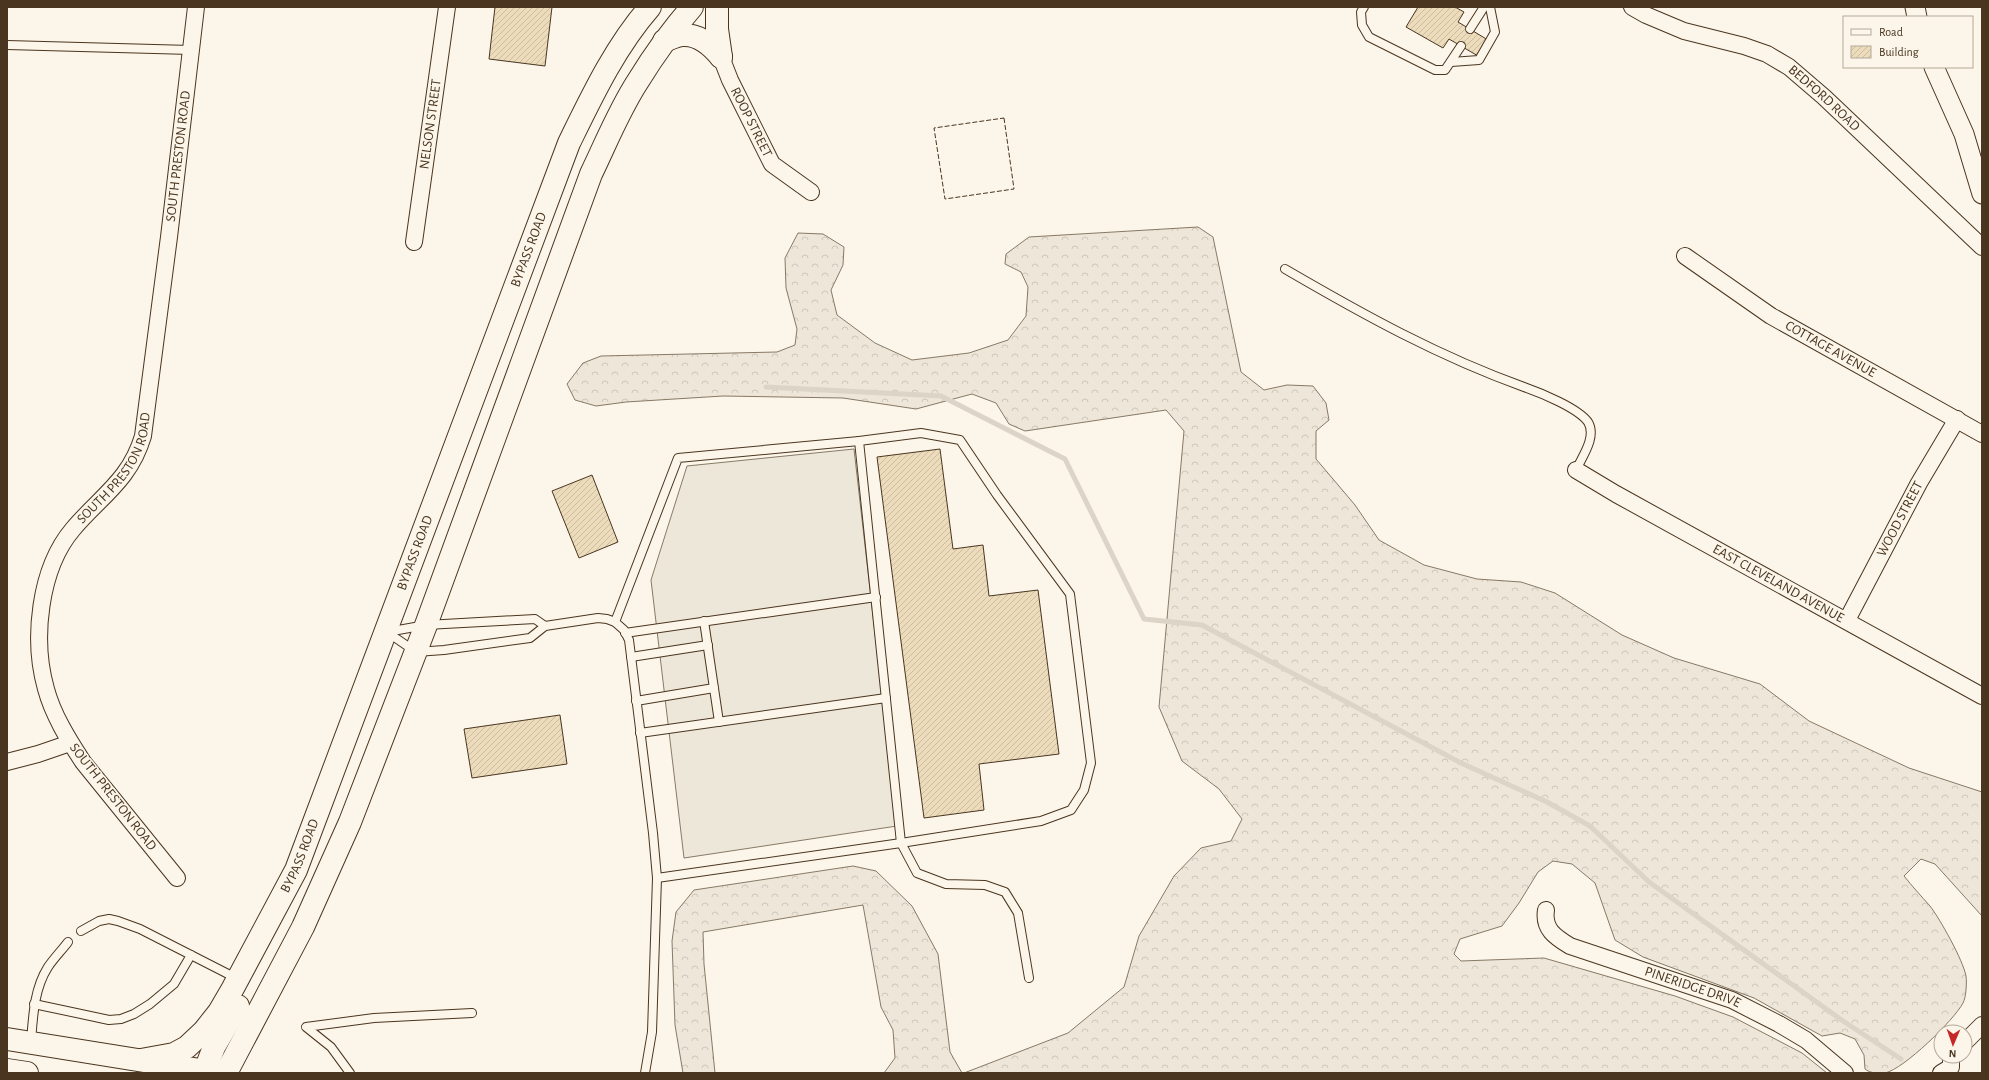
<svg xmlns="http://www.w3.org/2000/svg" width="1989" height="1080" viewBox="0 0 1989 1080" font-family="'Alegreya Sans',sans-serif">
  <defs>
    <pattern id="forest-crowns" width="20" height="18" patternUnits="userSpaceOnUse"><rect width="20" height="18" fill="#ede6d9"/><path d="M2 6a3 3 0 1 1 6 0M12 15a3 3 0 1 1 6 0" fill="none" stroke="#cdc6ba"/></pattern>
    <pattern id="building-hatch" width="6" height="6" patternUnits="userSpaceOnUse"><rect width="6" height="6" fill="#ecdcbc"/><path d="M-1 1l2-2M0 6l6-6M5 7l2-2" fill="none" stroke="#ccbda1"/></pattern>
  </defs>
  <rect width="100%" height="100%" fill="#fbf6e9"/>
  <g fill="url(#forest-crowns)" stroke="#887966">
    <path d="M1198 227 1213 237 1241 372 1264 390 1287 385 1313 386 1326 403 1329 420 1316 431V459L1355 505 1379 540 1424 565 1477 579 1521 582 1555 593 1622 635 1674 658 1760 684 1809 721 1909 768 1982 792V916L1935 864 1921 859 1904 876C1912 886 1921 896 1930 906 1940 919 1963 960 1966 976 1967 982 1966 998 1963 1003 1954 1020 1904 1069 1885 1073 1878 1074 1870 1073 1865 1069L1864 1055 1855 1039 1840 1033 1822 1036 1754 998 1643 957 1615 940 1595 883 1572 864 1553 861 1538 872 1519 903 1502 926 1460 939 1454 954 1461 961 1544 958 1675 996 1733 1017 1802 1053 1827 1073H964L1068 1033 1124 987 1139 936 1174 876 1201 848 1231 841 1242 819 1219 789 1182 761 1159 707 1184 431 1166 410 1025 431 1009 424 996 403 972 394 916 409 843 398 723 396 626 402 596 406 575 400 567 384 583 363 601 356 777 352 795 345 797 329 786 288 785 258 798 233 823 234 844 247 843 265 831 290 837 315 875 343 912 360 969 353 1008 340 1026 316 1028 287 1021 272 1005 264 1006 254 1029 237Z"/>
    <path d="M853 866 876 871 912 906 938 954 950 1052 962 1073H884L895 1058 893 1030 881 1007 863 905 703 932 704 964 715 1073H683L675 1025 672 941 676 912 694 890Z"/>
  </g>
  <path fill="#ede7d9" stroke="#887966" d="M854 449 897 826 684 858 651 580 687 466Z"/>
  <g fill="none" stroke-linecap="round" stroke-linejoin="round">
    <path stroke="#dcd4c6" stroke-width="5" d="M766 387 941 396 1065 459 1144 619 1202 625 1461 763 1547 802 1590 826 1649 882 1843 1021 1901 1059"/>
  </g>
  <g fill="url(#building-hatch)" stroke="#4a3520">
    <path d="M495 7H552L545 66 489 59Z"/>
    <path d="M1418 7H1455L1464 12 1458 22 1488 40 1478 56 1449 39 1443 48 1406 27Z"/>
    <path d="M940 449 953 549 983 545 989 596 1038 590 1059 754 979 764 984 810 924 818 877 457Z"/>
    <path d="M592 475 618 542 579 558 552 491Z"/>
    <path d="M560 715 567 764 472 778 464 729Z"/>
  </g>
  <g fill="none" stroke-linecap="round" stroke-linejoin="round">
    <defs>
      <g id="service">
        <path d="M1364 7 1361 12 1362 25 1369 37 1435 70H1445L1461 46"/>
        <path d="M1470 29 1484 7"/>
        <path d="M7 45 191 50"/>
        <path d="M1451 62 1479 60 1495 32 1490 7"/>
        <path d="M1285 269C1364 315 1438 356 1524 387 1541 393 1578 408 1588 422 1597 437 1582 457 1576 470"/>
        <path d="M704 621 719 722"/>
        <path d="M615 622 678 458 859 441 901 843 917 873 946 884 985 885 1005 892 1018 913 1029 978"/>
        <path d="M387 632 416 652 444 650 530 638 545 626 598 618 607 619 615 622 624 630 629 640 653 833 657 878 652 1032 645 1073"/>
        <path d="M387 632 426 625 535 619 545 626"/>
        <path d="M625 633 876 597"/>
        <path d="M631 657 708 645"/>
        <path d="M636 701 714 688"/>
        <path d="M640 733 886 698"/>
        <path d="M657 878 901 843 1041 821 1071 810 1084 790 1091 763 1070 594 997 495 960 440 921 433 859 441"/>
        <path d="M81 931 99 921 109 919 118 921 140 929 236 978"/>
        <path d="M34 1004 109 1020 121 1019 134 1014 150 1004 174 984 191 955"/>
        <path d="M31 1042C33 1016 34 989 48 967 54 958 62 950 68 942"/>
        <path d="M350 1073 331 1047 306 1027 374 1018 472 1013"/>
      </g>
      <g id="minor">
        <path id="s1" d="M1632 7 1646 15 1684 31 1744 46 1767 54 1789 67 1824 97 1982 247"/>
        <path id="s2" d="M721 57 730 80 772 164 811 192"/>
        <path id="s3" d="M414 242 447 7"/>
        <path id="s4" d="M1685 256 1771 316 1982 434"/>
        <path id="s5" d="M1576 470 1616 494 1982 696"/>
        <path id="s6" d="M1847 620 1919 483 1957 419"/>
        <path d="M7 762 38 754 70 743"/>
        <path id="s7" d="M177 878 83 762C68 739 53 715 46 689 32 640 39 569 73 529 101 496 130 480 143 436L169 237 196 7"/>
        <path id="s8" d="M1546 910C1543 929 1555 937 1570 946L1732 1000 1779 1024 1806 1040 1845 1073"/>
        <path d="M1965 1042 1982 1025"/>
        <path d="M1941 1073 1951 1067V1056"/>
      </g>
      <g id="tertiary">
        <path d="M1915 7 1917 17"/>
        <path d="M1934 67 1964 134 1982 194"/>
      </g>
      <g id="primary">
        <path d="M717 7V29L721 57"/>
        <path d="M664 41C670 39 677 35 683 35 699 34 712 46 721 57"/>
        <path d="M7 1039 219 1073"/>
        <path id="s9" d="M141 1060 174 1054 187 1047 204 1031 219 1012 233 988 296 870 569 143C592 96 615 47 650 7"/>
        <path d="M7 1070 27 1073"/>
        <path d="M204 1073 214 1047 238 1006"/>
        <path d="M226 1073 303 927 350 822 426 625 591 174C606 143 619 110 638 81 654 55 672 30 692 7"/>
      </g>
    </defs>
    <use href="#service" stroke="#4a3520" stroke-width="10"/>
    <use href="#minor" stroke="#4a3520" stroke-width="18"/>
    <use href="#tertiary" stroke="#4a3520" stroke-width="21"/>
    <use href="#primary" stroke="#4a3520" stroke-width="24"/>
    <use href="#service" stroke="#fbf6e9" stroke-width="8"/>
    <use href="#minor" stroke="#fbf6e9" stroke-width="16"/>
    <use href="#tertiary" stroke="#fbf6e9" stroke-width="19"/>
    <use href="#primary" stroke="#fbf6e9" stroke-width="22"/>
    <path stroke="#4a3520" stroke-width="1" stroke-dasharray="5 2" stroke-linecap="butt" d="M1004 118 1014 189 945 199 934 128Z"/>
  </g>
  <g text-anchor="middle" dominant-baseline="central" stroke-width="3" stroke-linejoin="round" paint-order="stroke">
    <g font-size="14" fill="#4a3520" stroke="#fbf6e9">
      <text stroke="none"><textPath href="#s1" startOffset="216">BEDFORD ROAD</textPath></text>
      <text stroke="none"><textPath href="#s2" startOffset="72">ROOP STREET</textPath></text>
      <text stroke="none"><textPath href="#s3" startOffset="119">NELSON STREET</textPath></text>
      <text stroke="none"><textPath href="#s7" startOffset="799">SOUTH PRESTON ROAD</textPath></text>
      <text stroke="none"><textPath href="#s9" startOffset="920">BYPASS ROAD</textPath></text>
      <text stroke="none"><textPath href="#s4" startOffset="173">COTTAGE AVENUE</textPath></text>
      <text stroke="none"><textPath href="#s7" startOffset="475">SOUTH PRESTON ROAD</textPath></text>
      <text stroke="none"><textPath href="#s6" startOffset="114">WOOD STREET</textPath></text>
      <text stroke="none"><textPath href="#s9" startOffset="596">BYPASS ROAD</textPath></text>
      <text stroke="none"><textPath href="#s5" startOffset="232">EAST CLEVELAND AVENUE</textPath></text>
      <text transform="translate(113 797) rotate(52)">SOUTH PRESTON ROAD</text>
      <text stroke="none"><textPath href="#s9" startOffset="272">BYPASS ROAD</textPath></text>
      <text stroke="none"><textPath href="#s8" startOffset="176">PINERIDGE DRIVE</textPath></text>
    </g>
  </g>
  <rect width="1989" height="1080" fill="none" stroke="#4a3520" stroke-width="16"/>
  <rect x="1843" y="16" width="130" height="52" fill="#fbf6e9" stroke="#b4a999"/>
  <rect x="1851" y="29" width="20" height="6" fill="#fbf6e9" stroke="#b4a999"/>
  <text x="1879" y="36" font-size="12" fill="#4a3520">Road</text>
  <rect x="1851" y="46" width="20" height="12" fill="url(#building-hatch)" stroke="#b4a999"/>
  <text x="1879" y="56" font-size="12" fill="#4a3520">Building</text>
  <g transform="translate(1953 1044) rotate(182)"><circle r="19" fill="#fbf6e9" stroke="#b4a999"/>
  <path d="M0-3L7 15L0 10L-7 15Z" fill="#c62828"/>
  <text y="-6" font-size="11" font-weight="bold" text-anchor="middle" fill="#4a3520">N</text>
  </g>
</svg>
